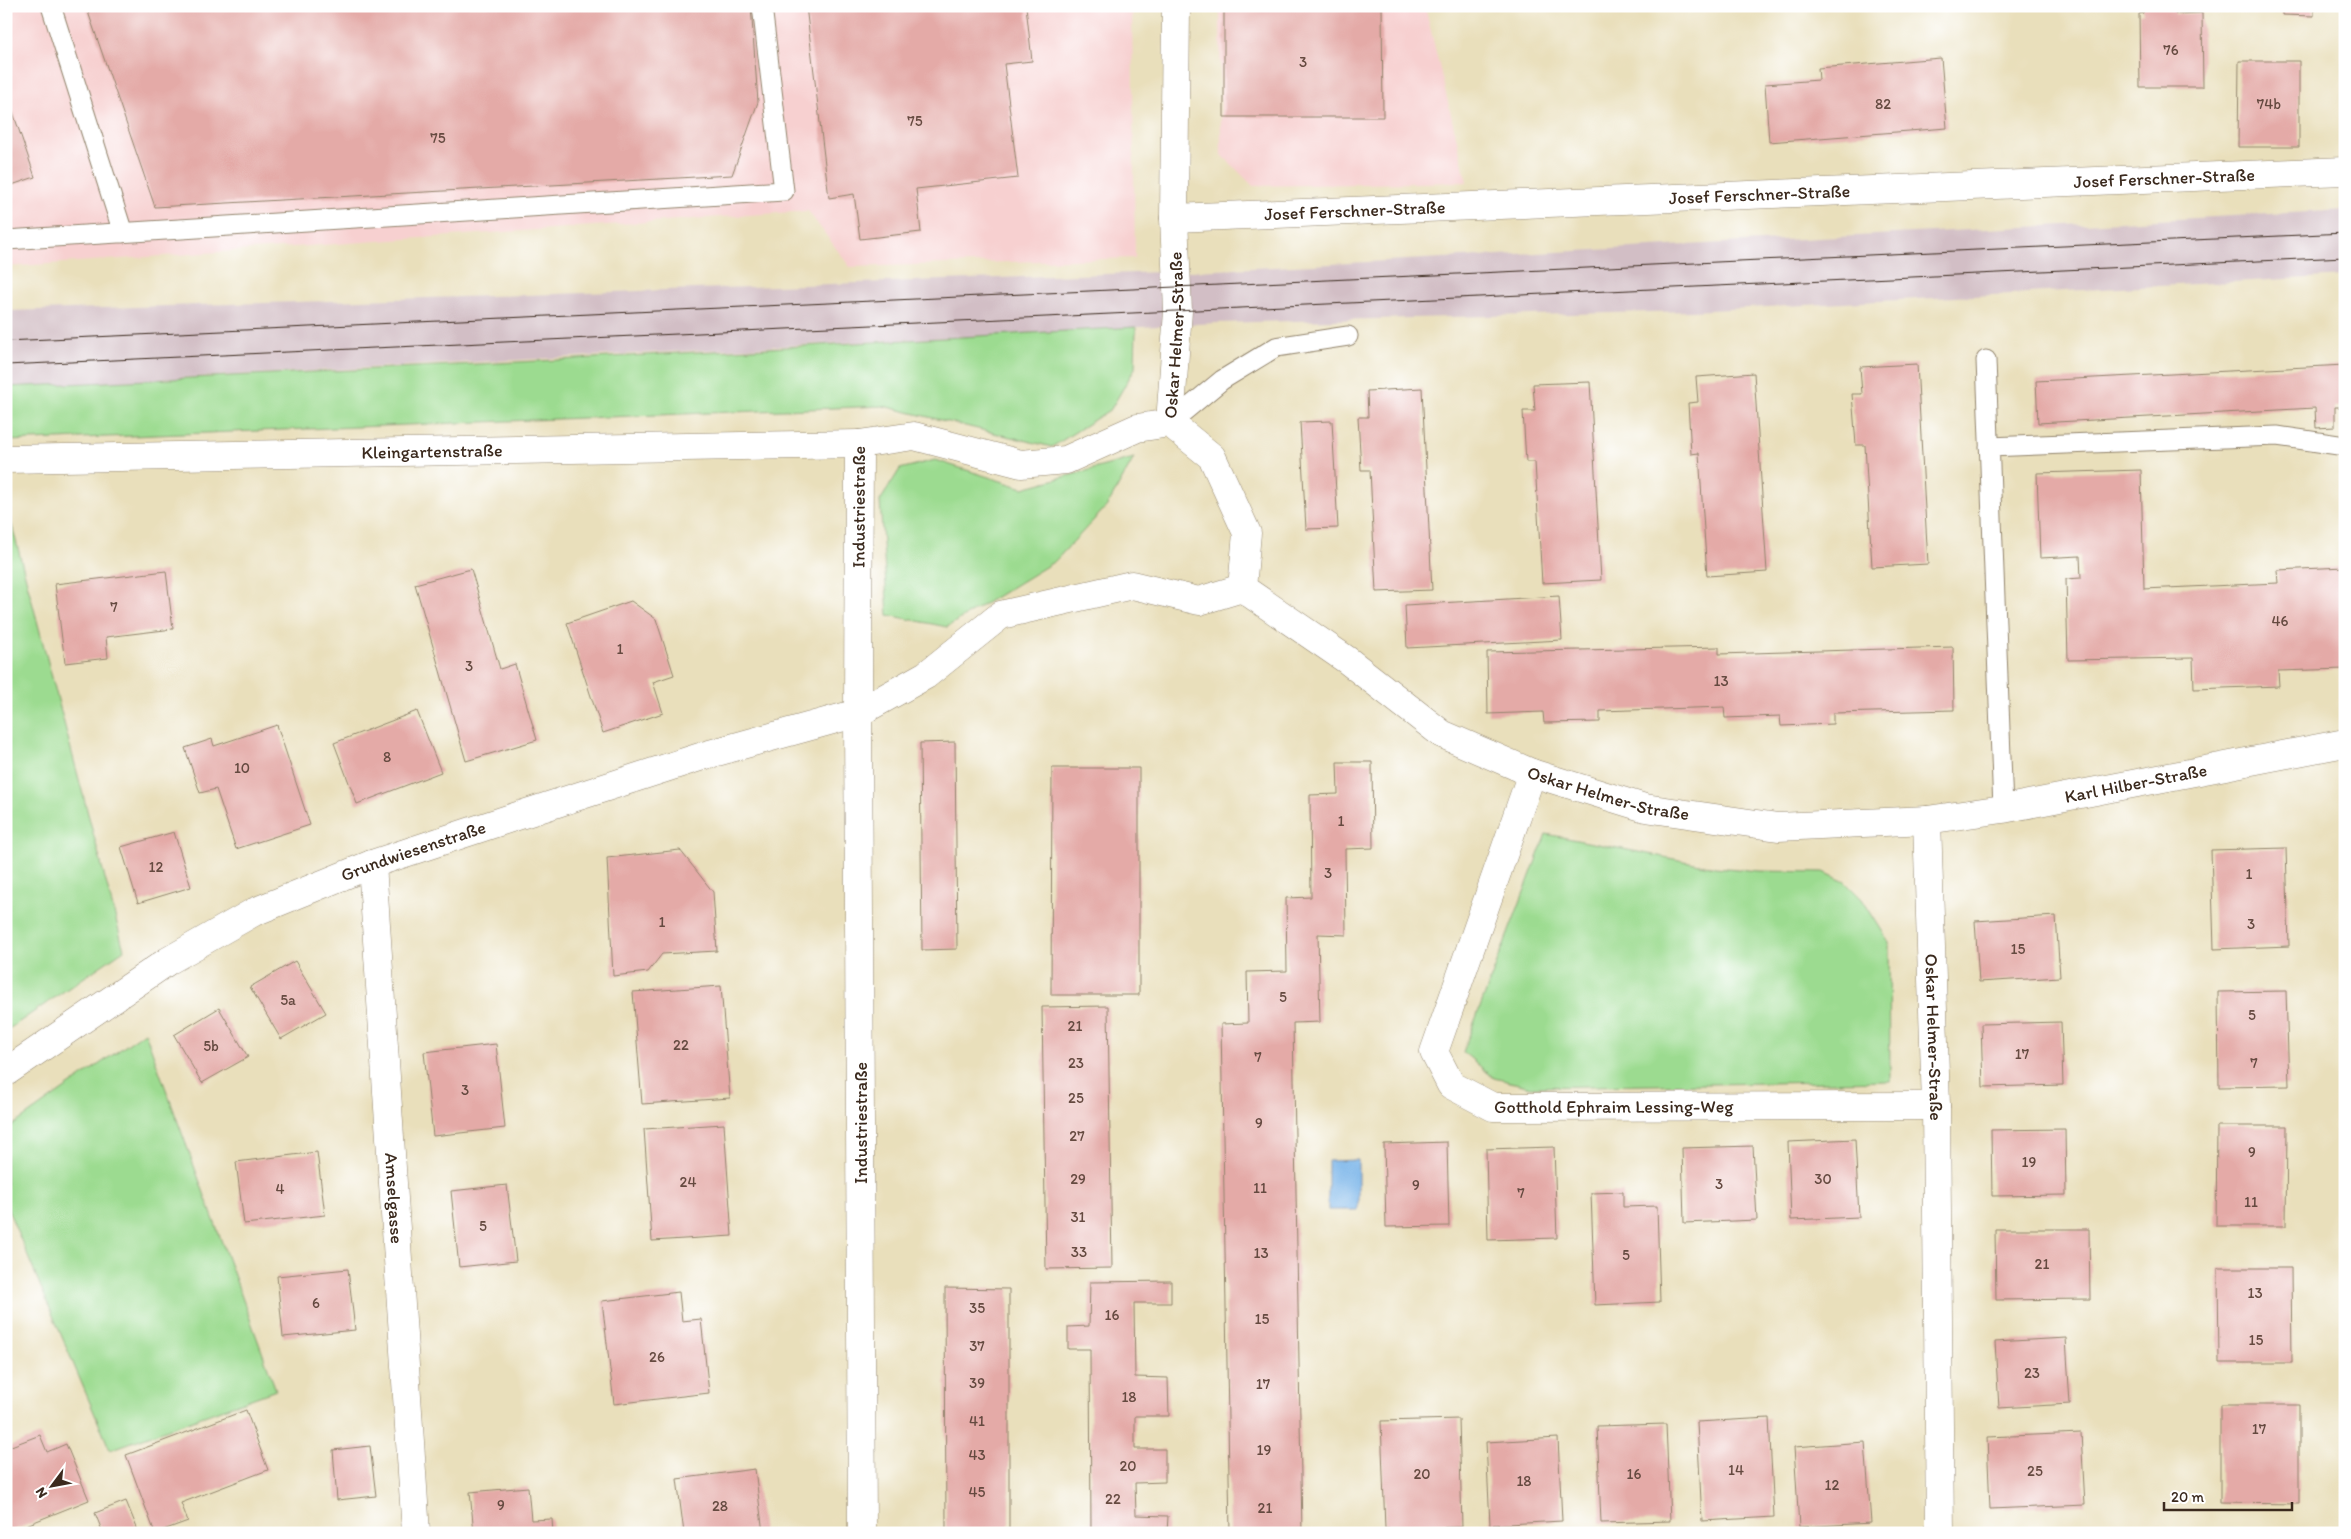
<svg xmlns="http://www.w3.org/2000/svg" width="2351" height="1539" font-family="Itim,sans-serif">
<rect width="100%" height="100%" fill="#fff"/>
<filter id="ink" filterUnits="userSpaceOnUse"><feTurbulence type="fractalNoise" baseFrequency=".02" numOctaves="2"/><feDisplacementMap in="SourceGraphic" scale="10" xChannelSelector="R" yChannelSelector="G"/><feConvolveMatrix kernelMatrix="1 2 1 2 8 2 1 2 1" color-interpolation-filters="sRGB"/></filter>
<filter id="wash" filterUnits="userSpaceOnUse"><feTurbulence type="fractalNoise" baseFrequency=".0096" numOctaves="4" result="noise"/><feDisplacementMap in="SourceGraphic" scale="20" xChannelSelector="R" yChannelSelector="G"/><feGaussianBlur stdDeviation="1.12" result="paint"/><feColorMatrix in="noise" values="0 0 0 0 0 0 0 0 0 0 0 0 0 0 0 0 0 1.4 0 .05"/><feComposite in="paint" operator="in"/></filter>
<g filter="url(#wash)">
<rect width="100%" height="100%" fill="#e9dfbb"/>
<path fill="#f7d0d0" d="M 6,6 L 1132,6 L 1135,258 L 850,267 L 808,211 L 6,267 Z
M 1220,6 L 1425,6 L 1467,182 L 1253,186 L 1221,154 Z"/>
<path fill="#d2bec5" d="M 2345,210 L 2345,276 L 1692,311 L 1217,323 L 6,387 L 6,311 L 557,294 L 1217,270 Z"/>
<path fill="#9cdb90" stroke="#6c8257" d="M 1136,327 L 1135,368 L 1111,409 L 1052,447 L 883,406 L 6,441 L 6,387 L 559,360 Z
M 1134,458 L 1107,506 L 1055,561 L 947,627 L 888,615 L 880,501 L 900,469 L 935,460 L 1023,488 Z
M 6,503 L 124,950 L 6,1031 Z
M 1546,834 L 1715,867 L 1759,871 L 1824,872 L 1845,882 L 1862,899 L 1889,942 L 1890,1081 L 1531,1087 L 1494,1078 L 1463,1052 Z
M 145,1032 L 276,1390 L 110,1450 L 6,1205 L 6,1130 Z"/>
<path fill="#76b2e8" stroke="#586e83" d="M 1358,1160 L 1358,1210 L 1328,1210 L 1328,1161 Z"/>
<g id="blocks">
<path fill="#e4aaa7" d="M 86,6 L 751,6 L 758,102 L 732,175 L 155,207 Z
M 806,6 L 1026,6 L 1032,61 L 1004,64 L 1018,178 L 916,189 L 921,232 L 860,239 L 854,194 L 829,198 Z
M 1224,6 L 1382,6 L 1383,117 L 1224,117 Z
M 2143,6 L 2175,6 L 2175,14 L 2202,13 L 2203,87 L 2140,87 L 2139,14 L 2143,13 Z
M 2282,6 L 2314,6 L 2314,16 L 2282,15 Z
M 1941,58 L 1947,128 L 1769,142 L 1765,84 L 1819,80 L 1818,68 Z
M 2239,61 L 2299,61 L 2299,147 L 2238,147 Z
M 6,92 L 35,177 L 6,187 Z
M 1917,364 L 1928,564 L 1872,567 L 1865,445 L 1856,445 L 1852,394 L 1862,394 L 1860,367 Z
M 2345,365 L 2345,407 L 2335,407 L 2335,427 L 2316,428 L 2315,408 L 2038,423 L 2036,381 Z
M 1754,373 L 1767,572 L 1707,576 L 1699,453 L 1691,454 L 1688,403 L 1698,402 L 1696,377 Z
M 1590,382 L 1601,580 L 1542,583 L 1535,462 L 1526,462 L 1523,411 L 1535,411 L 1533,384 Z
M 1422,388 L 1432,590 L 1376,592 L 1370,470 L 1361,470 L 1358,417 L 1368,417 L 1367,391 Z
M 1332,421 L 1338,528 L 1306,529 L 1300,422 Z
M 2141,470 L 2144,589 L 2278,583 L 2277,570 L 2345,567 L 2345,669 L 2278,671 L 2279,686 L 2194,689 L 2193,658 L 2068,660 L 2066,579 L 2081,578 L 2080,556 L 2040,558 L 2037,473 Z
M 471,569 L 500,669 L 515,664 L 537,740 L 466,761 L 415,584 Z
M 166,571 L 173,629 L 106,637 L 108,658 L 65,663 L 55,584 Z
M 1559,596 L 1562,640 L 1407,648 L 1405,605 Z
M 631,601 L 656,619 L 674,675 L 653,682 L 663,713 L 603,733 L 567,623 Z
M 1719,647 L 1719,654 L 1953,647 L 1954,710 L 1833,713 L 1833,724 L 1781,726 L 1780,716 L 1725,718 L 1724,707 L 1600,711 L 1600,722 L 1544,723 L 1543,712 L 1488,714 L 1487,652 Z
M 417,711 L 441,772 L 357,804 L 334,743 Z
M 277,725 L 310,825 L 236,849 L 216,789 L 200,793 L 185,748 L 212,739 L 214,746 Z
M 955,742 L 957,949 L 922,950 L 920,743 Z
M 1337,762 L 1372,762 L 1373,848 L 1345,849 L 1346,935 L 1318,934 L 1320,1022 L 1293,1023 L 1302,1533 L 1230,1533 L 1221,1024 L 1248,1023 L 1247,972 L 1287,971 L 1286,898 L 1311,897 L 1310,795 L 1338,794 Z
M 1052,768 L 1139,768 L 1139,995 L 1051,995 Z
M 174,832 L 191,887 L 138,903 L 121,847 Z
M 2286,848 L 2289,946 L 2214,949 L 2211,850 Z
M 680,850 L 713,892 L 717,951 L 662,954 L 648,972 L 613,976 L 607,858 Z
M 2056,916 L 2060,977 L 1979,982 L 1975,921 Z
M 295,961 L 326,1013 L 281,1039 L 250,987 Z
M 721,986 L 730,1098 L 642,1104 L 633,992 Z
M 2286,991 L 2289,1086 L 2219,1087 L 2218,992 Z
M 1108,1006 L 1112,1268 L 1046,1269 L 1042,1007 Z
M 219,1008 L 248,1057 L 202,1083 L 174,1035 Z
M 2061,1022 L 2063,1085 L 1983,1087 L 1981,1024 Z
M 496,1044 L 505,1128 L 433,1136 L 424,1052 Z
M 724,1124 L 732,1236 L 652,1241 L 644,1129 Z
M 2217,1126 L 2287,1126 L 2286,1226 L 2216,1226 Z
M 2065,1129 L 2066,1195 L 1992,1196 L 1991,1130 Z
M 1855,1139 L 1859,1217 L 1791,1220 L 1788,1142 Z
M 1447,1142 L 1449,1226 L 1386,1227 L 1384,1144 Z
M 1753,1146 L 1757,1220 L 1684,1223 L 1682,1148 Z
M 1554,1147 L 1557,1238 L 1488,1240 L 1486,1149 Z
M 317,1152 L 325,1215 L 244,1224 L 236,1162 Z
M 507,1185 L 516,1261 L 459,1267 L 451,1191 Z
M 1623,1192 L 1623,1207 L 1657,1206 L 1660,1302 L 1595,1305 L 1591,1193 Z
M 1995,1229 L 2089,1229 L 2090,1299 L 1996,1300 Z
M 2218,1268 L 2291,1268 L 2292,1363 L 2219,1363 Z
M 348,1269 L 355,1330 L 283,1337 L 277,1276 Z
M 1171,1281 L 1171,1303 L 1134,1303 L 1135,1377 L 1168,1378 L 1169,1416 L 1135,1416 L 1135,1449 L 1165,1449 L 1165,1482 L 1135,1483 L 1136,1515 L 1168,1516 L 1167,1533 L 1091,1533 L 1090,1349 L 1068,1349 L 1068,1327 L 1089,1326 L 1090,1282 Z
M 945,1288 L 1009,1289 L 1009,1533 L 946,1533 Z
M 679,1292 L 682,1321 L 701,1319 L 709,1393 L 614,1404 L 602,1301 Z
M 2066,1338 L 2070,1404 L 1999,1408 L 1995,1342 Z
M 2220,1405 L 2299,1405 L 2299,1504 L 2220,1503 Z
M 246,1410 L 268,1470 L 181,1503 L 188,1521 L 155,1533 L 126,1455 Z
M 1769,1418 L 1774,1517 L 1702,1521 L 1697,1422 Z
M 1459,1419 L 1462,1527 L 1385,1529 L 1381,1421 Z
M 1666,1424 L 1670,1521 L 1601,1523 L 1597,1426 Z
M 2081,1433 L 2085,1505 L 1990,1509 L 1987,1437 Z
M 40,1435 L 47,1452 L 66,1444 L 89,1500 L 9,1532 L 6,1525 L 6,1448 Z
M 1558,1438 L 1562,1521 L 1490,1525 L 1486,1442 Z
M 1865,1442 L 1871,1523 L 1799,1527 L 1794,1447 Z
M 370,1446 L 376,1496 L 337,1500 L 333,1450 Z
M 755,1469 L 763,1533 L 684,1533 L 677,1479 Z
M 528,1487 L 531,1520 L 552,1519 L 553,1533 L 474,1533 L 470,1492 Z
M 126,1501 L 139,1533 L 103,1533 L 95,1513 Z"/>
</g>
</g>
<g filter="url(#ink)">
<use href="#blocks" fill-opacity="0" stroke="#92846c" stroke-width="1"/>
<g fill="none" stroke-linecap="round" stroke-linejoin="round">
<g stroke="#92846c" stroke-width="21">
<path id="service" d="M 51,6 L 123,233
M 6,240 L 784,191 L 762,6
M 1986,360 L 2003,809
M 1170,423 L 1222,380 L 1276,347 L 1348,336
M 1989,447 L 2277,436 L 2345,446"/>
</g>
<g stroke="#92846c" stroke-width="29">
<g id="minor">
<path id="s1" d="M 1174,218 L 2345,171"/>
<path id="s2" d="M 1170,423 L 1178,311 L 1174,218 L 1176,6"/>
<path d="M 1170,423 L 1212,457 L 1247,533 L 1242,588"/>
<path id="s3" d="M 6,459 L 859,444"/>
<path id="s4" d="M 1242,588 L 1347,660 L 1442,734 L 1532,773 L 1645,808 L 1778,827 L 1927,820 L 1936,1106 L 1940,1533"/>
<path id="s5" d="M 1532,773 L 1434,1052 L 1451,1085 L 1493,1107 L 1936,1106"/>
<path id="s6" d="M 1927,820 L 2003,809 L 2345,743"/>
<path id="s7" d="M 372,864 L 416,1533"/>
<path id="s8" d="M 6,1072 L 168,961 L 254,912 L 372,864 L 508,819 L 706,755 L 858,713 L 926,675 L 1001,615 L 1132,585 L 1199,601 L 1242,588"/>
<path id="s9" d="M 862,1533 L 858,713 L 859,444 L 914,436 L 1021,464 L 1066,460 L 1137,428 L 1170,423"/>
</g>
</g>
<use href="#service" stroke="#fff" stroke-width="19"/>
<use href="#minor" stroke="#fff" stroke-width="28"/>
<path stroke="#3b2a1e" stroke-width="1" d="M 6,341 L 2345,233
M 6,365 L 2345,257"/>
</g>
</g>
<g text-anchor="middle" dominant-baseline="central" stroke-width="4" stroke-linejoin="round" paint-order="stroke">
<g font-size="15" fill="#654a40">
<text x="2171" y="50">76</text>
<text x="1303" y="62">3</text>
<text x="1883" y="104">82</text>
<text x="2269" y="104">74b</text>
<text x="915" y="121">75</text>
<text x="438" y="138">75</text>
<text x="114" y="607">7</text>
<text x="2280" y="621">46</text>
<text x="620" y="649">1</text>
<text x="469" y="666">3</text>
<text x="1721" y="681">13</text>
<text x="387" y="757">8</text>
<text x="242" y="768">10</text>
<text x="1341" y="821">1</text>
<text x="156" y="867">12</text>
<text x="1328" y="873">3</text>
<text x="2249" y="874">1</text>
<text x="662" y="922">1</text>
<text x="2251" y="924">3</text>
<text x="2018" y="949">15</text>
<text x="1283" y="997">5</text>
<text x="288" y="1000">5a</text>
<text x="2252" y="1015">5</text>
<text x="1075" y="1026">21</text>
<text x="681" y="1045">22</text>
<text x="211" y="1046">5b</text>
<text x="2022" y="1054">17</text>
<text x="1258" y="1057">7</text>
<text x="1076" y="1063">23</text>
<text x="2254" y="1063">7</text>
<text x="465" y="1090">3</text>
<text x="1076" y="1098">25</text>
<text x="1259" y="1123">9</text>
<text x="1077" y="1136">27</text>
<text x="2252" y="1152">9</text>
<text x="2029" y="1162">19</text>
<text x="1078" y="1179">29</text>
<text x="1823" y="1179">30</text>
<text x="688" y="1182">24</text>
<text x="1719" y="1184">3</text>
<text x="1416" y="1185">9</text>
<text x="1260" y="1188">11</text>
<text x="280" y="1189">4</text>
<text x="1521" y="1193">7</text>
<text x="2251" y="1202">11</text>
<text x="1078" y="1217">31</text>
<text x="483" y="1226">5</text>
<text x="1079" y="1252">33</text>
<text x="1261" y="1253">13</text>
<text x="1626" y="1255">5</text>
<text x="2042" y="1264">21</text>
<text x="2255" y="1293">13</text>
<text x="316" y="1303">6</text>
<text x="977" y="1308">35</text>
<text x="1112" y="1315">16</text>
<text x="1262" y="1319">15</text>
<text x="2256" y="1340">15</text>
<text x="977" y="1346">37</text>
<text x="657" y="1357">26</text>
<text x="2032" y="1373">23</text>
<text x="977" y="1383">39</text>
<text x="1263" y="1384">17</text>
<text x="1129" y="1397">18</text>
<text x="977" y="1421">41</text>
<text x="2259" y="1429">17</text>
<text x="1264" y="1450">19</text>
<text x="977" y="1455">43</text>
<text x="1128" y="1466">20</text>
<text x="1736" y="1470">14</text>
<text x="2035" y="1471">25</text>
<text x="1422" y="1474">20</text>
<text x="1634" y="1474">16</text>
<text x="1524" y="1481">18</text>
<text x="1832" y="1485">12</text>
<text x="977" y="1492">45</text>
<text x="1113" y="1499">22</text>
<text x="501" y="1505">9</text>
<text x="720" y="1506">28</text>
<text x="1265" y="1508">21</text>
</g>
<g font-size="18" fill="#3b2a1e" stroke="#fff">
<text stroke="none"><textPath href="#s1" startOffset="991">Josef Ferschner-Straße</textPath></text>
<text stroke="none"><textPath href="#s1" startOffset="586">Josef Ferschner-Straße</textPath></text>
<text stroke="none"><textPath href="#s1" startOffset="181">Josef Ferschner-Straße</textPath></text>
<text stroke="none"><textPath href="#s2" startOffset="88">Oskar Helmer-Straße</textPath></text>
<text stroke="none"><textPath href="#s3" startOffset="426">Kleingartenstraße</textPath></text>
<text stroke="none"><textPath href="#s9" startOffset="1026">Industriestraße</textPath></text>
<text stroke="none"><textPath href="#s6" startOffset="212">Karl Hilber-Straße</textPath></text>
<text stroke="none"><textPath href="#s4" startOffset="425">Oskar Helmer-Straße</textPath></text>
<text stroke="none"><textPath href="#s8" startOffset="466">Grundwiesenstraße</textPath></text>
<text stroke="none"><textPath href="#s4" startOffset="965">Oskar Helmer-Straße</textPath></text>
<text stroke="none"><textPath href="#s5" startOffset="501">Gotthold Ephraim Lessing-Weg</textPath></text>
<text transform="translate(861 1123) rotate(-90)">Industriestraße</text>
<text stroke="none"><textPath href="#s7" startOffset="335">Amselgasse</textPath></text>
</g>
</g>
<rect width="2351" height="1539" fill="none" stroke="#fff" stroke-width="25"/>
<g transform="translate(52 1486) rotate(238)" stroke="#ffffff" stroke-width="4" paint-order="stroke">
<path d="M0-4L9 19L0 12L-9 19Z" fill="#3b2a1e"/>
<text y="-8" font-size="14" font-weight="bold" text-anchor="middle" fill="#3b2a1e">N</text>
</g>
<path d="M2164 1502v8h128v-8" fill="none" stroke="#3b2a1e" stroke-width="2.5"/>
<text x="2171" y="1502" font-size="15" fill="#3b2a1e" stroke="#ffffff" stroke-width="4" paint-order="stroke">20 m</text>
</svg>
